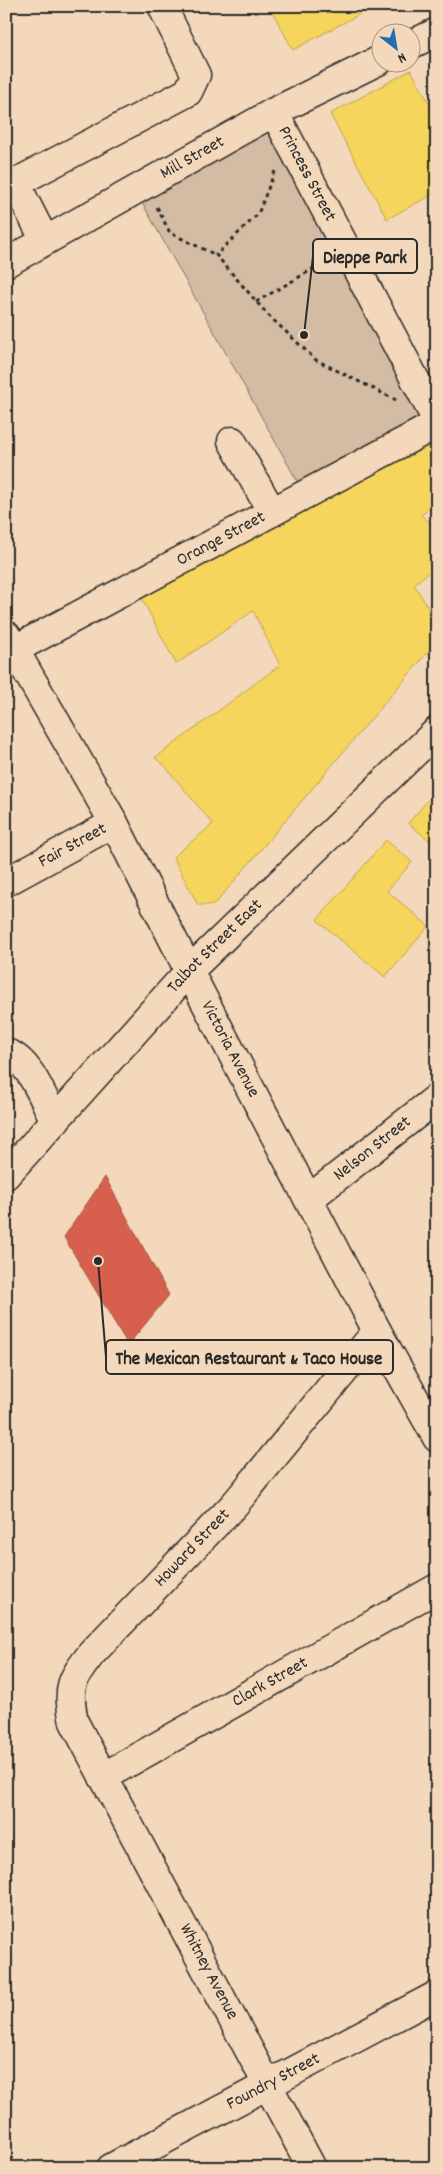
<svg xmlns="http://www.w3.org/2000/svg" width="443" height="2174" font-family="Dekko,sans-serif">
<rect width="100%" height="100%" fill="#f4d8bb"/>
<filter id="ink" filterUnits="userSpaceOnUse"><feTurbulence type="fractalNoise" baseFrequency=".02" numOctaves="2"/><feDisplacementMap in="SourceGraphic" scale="10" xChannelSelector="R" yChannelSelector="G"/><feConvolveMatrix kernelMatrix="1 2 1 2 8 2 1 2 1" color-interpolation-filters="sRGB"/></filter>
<g filter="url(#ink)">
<path fill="#d3bca3" stroke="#7f7467" d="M 274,112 L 437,421 L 305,495 L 135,190 Z"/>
<path fill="#f6d55c" stroke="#b9a24d" d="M 269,6 L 375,6 L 293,50 Z
M 411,70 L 437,117 L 437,192 L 387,219 L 330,114 Z
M 428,439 L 437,455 L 437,504 L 421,515 L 437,528 L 437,566 L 414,584 L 437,623 L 437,641 L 214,905 L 198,905 L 173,857 L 213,824 L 164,765 L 155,758 L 280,665 L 253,611 L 176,664 L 141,597 Z
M 437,790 L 437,847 L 408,823 Z
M 386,840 L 412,862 L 387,891 L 429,926 L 385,977 L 317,920 Z"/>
<path fill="#d6604d" stroke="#a35043" d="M 105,1177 L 169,1295 L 128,1345 L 64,1237 Z"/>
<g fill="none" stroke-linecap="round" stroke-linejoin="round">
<g stroke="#2b2b2b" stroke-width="31">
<g id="minor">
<path d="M 410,45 L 437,32"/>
<path id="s1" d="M 274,112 L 437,421"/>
<path d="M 16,184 L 45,241"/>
<path d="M 6,188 L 188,92 L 196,75 L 162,6"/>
<path id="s2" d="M 6,263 L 274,112 L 380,60"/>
<path d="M 232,441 L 272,512"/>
<path id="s3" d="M 6,635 L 114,823 L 189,971 L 377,1331 L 437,1438"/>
<path id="s4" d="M 6,654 L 437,424"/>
<path id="s5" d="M 6,882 L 114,823"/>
<path d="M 6,1053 C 30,1059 44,1101 55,1121"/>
<path id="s6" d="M 309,1199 L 437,1098"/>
<path id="s7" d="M 103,1777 L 437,1588"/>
<path id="s8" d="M 111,2168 L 437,1995"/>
<path id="s9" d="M 312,2168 L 74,1722 C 67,1687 70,1681 92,1653 L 234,1505 L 377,1331"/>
</g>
</g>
<g stroke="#2b2b2b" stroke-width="31">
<g id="major">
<path id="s10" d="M 6,1175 L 189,971 L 437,731"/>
</g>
</g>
<path stroke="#2b2b2b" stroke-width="3" stroke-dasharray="4 4" stroke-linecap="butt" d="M 275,171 L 258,214 L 216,255 L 268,315 L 316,360 L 396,400
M 157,207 L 170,233 L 216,255
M 256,302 L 325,262"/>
<use href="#minor" stroke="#f4d8bb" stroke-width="28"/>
<use href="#major" stroke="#f4d8bb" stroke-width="28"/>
</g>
</g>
<g text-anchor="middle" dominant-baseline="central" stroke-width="5" stroke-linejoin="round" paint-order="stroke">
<g font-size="18" fill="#2b2b2b" stroke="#f4d8bb">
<text stroke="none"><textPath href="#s2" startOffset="214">Mill Street</textPath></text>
<text stroke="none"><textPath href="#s1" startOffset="70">Princess Street</textPath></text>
<text stroke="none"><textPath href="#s4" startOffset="244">Orange Street</textPath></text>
<text stroke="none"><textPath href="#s5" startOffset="76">Fair Street</textPath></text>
<text stroke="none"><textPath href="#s10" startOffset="310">Talbot Street East</textPath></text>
<text stroke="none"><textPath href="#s3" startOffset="471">Victoria Avenue</textPath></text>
<text stroke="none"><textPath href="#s6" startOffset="81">Nelson Street</textPath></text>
<text stroke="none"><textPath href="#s9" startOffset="726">Howard Street</textPath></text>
<text stroke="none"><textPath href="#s7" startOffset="192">Clark Street</textPath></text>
<text transform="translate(208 1972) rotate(62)">Whitney Avenue</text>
<text stroke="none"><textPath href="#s8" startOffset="184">Foundry Street</textPath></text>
</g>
</g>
<path fill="none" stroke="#2b2b2b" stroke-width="2" d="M304 335L313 256M98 1261L106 1357"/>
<g fill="#2b2b2b" stroke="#f4d8bb" stroke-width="2">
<circle cx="304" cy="335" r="5"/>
<circle cx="98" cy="1261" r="5"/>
</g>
<g fill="#f4d8bb" stroke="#2b2b2b" stroke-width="2">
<rect x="313" y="239" width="104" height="34" rx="5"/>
<rect x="106" y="1340" width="287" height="34" rx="5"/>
</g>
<g font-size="19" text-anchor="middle" font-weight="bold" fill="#2b2b2b">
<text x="365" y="263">Dieppe Park</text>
<text x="249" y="1364">The Mexican Restaurant &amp; Taco House</text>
</g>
<rect width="443" height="2174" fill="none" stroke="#f4d8bb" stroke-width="25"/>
<rect x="12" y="12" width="418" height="2149" fill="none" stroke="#2b2b2b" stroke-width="2" filter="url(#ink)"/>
<g transform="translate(396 48) rotate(149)"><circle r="24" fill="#f4d8bb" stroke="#a49381"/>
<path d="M0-4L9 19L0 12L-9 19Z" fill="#1f6fb2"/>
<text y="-8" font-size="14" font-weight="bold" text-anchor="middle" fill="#2b2b2b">N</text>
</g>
</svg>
